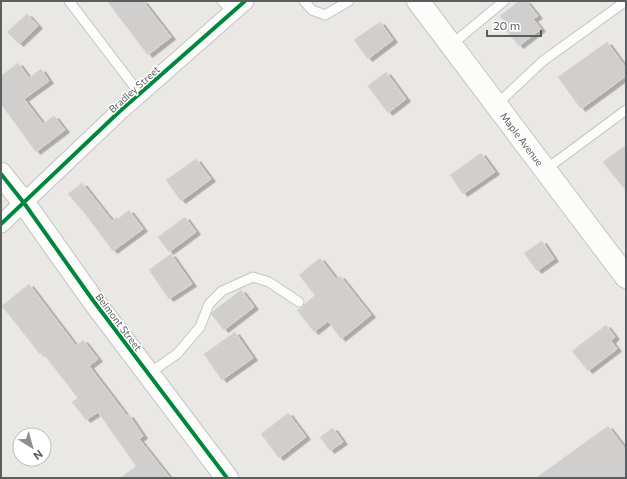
<svg xmlns="http://www.w3.org/2000/svg" width="627" height="479" font-family="Commissioner,sans-serif">
<defs>
<filter id="shadow"><feDropShadow dx="4.5" dy="2.5" stdDeviation="0" flood-color="#0004"/></filter>
</defs>
<rect width="100%" height="100%" fill="#eae8e5"/>
<path fill="#d0cfcd" stroke="#d9d7d4" filter="url(#shadow)" d="M 107,1 L 143,1 L 171,37 L 148,55 Z
M 519,1 L 526,1 L 538,16 L 533,19 L 541,29 L 519,46 L 506,30 L 509,27 L 500,16 Z
M 27,14 L 38,26 L 19,44 L 7,32 Z
M 380,22 L 393,40 L 368,59 L 354,40 Z
M 607,42 L 626,68 L 626,76 L 581,109 L 558,77 Z
M 18,63 L 29,78 L 41,69 L 49,81 L 24,99 L 43,124 L 54,116 L 65,130 L 36,152 L 1,104 L 1,76 Z
M 386,72 L 406,99 L 388,113 L 368,86 Z
M 626,145 L 626,191 L 603,162 Z
M 481,153 L 495,172 L 463,194 L 450,175 Z
M 196,159 L 211,179 L 181,201 L 166,180 Z
M 82,183 L 112,221 L 117,217 L 118,219 L 129,210 L 143,229 L 113,251 L 86,215 L 68,194 Z
M 185,217 L 196,232 L 169,252 L 158,237 Z
M 542,241 L 554,259 L 537,271 L 524,253 Z
M 171,254 L 192,284 L 169,299 L 149,270 Z
M 320,258 L 336,279 L 340,276 L 371,315 L 341,339 L 328,321 L 314,332 L 297,310 L 302,307 L 315,295 L 299,275 Z
M 29,284 L 76,346 L 83,340 L 98,359 L 89,366 L 127,416 L 129,415 L 143,436 L 139,439 L 170,478 L 121,478 L 136,466 L 98,412 L 86,420 L 72,402 L 78,398 L 42,352 L 40,354 L 2,306 Z
M 241,290 L 254,307 L 224,330 L 211,314 L 212,312 Z
M 606,325 L 615,337 L 611,341 L 617,349 L 588,371 L 572,351 Z
M 235,332 L 253,358 L 222,380 L 204,354 Z
M 288,413 L 306,437 L 279,458 L 261,434 Z
M 608,426 L 626,450 L 626,478 L 536,478 Z
M 333,428 L 343,442 L 330,451 L 320,437 Z"/>
<g fill="none" stroke-linecap="round" stroke-linejoin="round">
<g stroke="#c4c4c4" stroke-width="11">
<path id="lane" d="M 69,1 L 140,94
M 222,1 L 233,12
M 304,1 L 312,10 L 325,15 L 349,1
M 451,45 L 504,1
M 496,105 L 543,61 L 626,1
M 545,170 L 626,110
M 148,374 L 177,354 L 200,327 L 209,304 L 222,291 L 253,277 L 269,282 L 299,302"/>
</g>
<g stroke="#c4c4c4" stroke-width="19">
<path id="street" d="M 1,224 L 120,111 L 245,1"/>
</g>
<g stroke="#c5c5c5" stroke-width="24">
<path id="secondary" d="M 418,1 L 626,277
M 1,174 L 24,203 L 92,299 L 227,478"/>
</g>
<use href="#lane" stroke="#fcfcfb" stroke-width="9"/>
<use href="#street" stroke="#fcfcfb" stroke-width="17"/>
<use href="#secondary" stroke="#fcfcfb" stroke-width="22"/>
<g stroke="#fff" stroke-width="6">
<path id="cycleway" d="M 1,174 L 24,203 L 92,299 L 227,478
M 1,224 L 120,111 L 245,1"/>
</g>
<use href="#cycleway" stroke="#00873e" stroke-width="4"/>
</g>
<g text-anchor="middle" dominant-baseline="central" stroke-width="3" stroke-linejoin="round" paint-order="stroke">
<g font-size="10" fill="#5b5e61" stroke="#fff">
<text transform="translate(134 89) rotate(-42)">Bradley Street</text>
<text transform="translate(522 139) rotate(53)">Maple Avenue</text>
<text transform="translate(119 322) rotate(53)">Belmont Street</text>
</g>
</g>
<rect width="627" height="479" fill="none" stroke="#5b5e61" stroke-width="4"/>
<g transform="translate(32 447) rotate(143)"><circle r="19" fill="#ffffff" stroke="#bdbfc0"/>
<path d="M0-3L7 15L0 10L-7 15Z" fill="#8d8e8f"/>
<text y="-6" font-size="11" font-weight="bold" text-anchor="middle" fill="#5b5e61">N</text>
</g>
<path d="M487 30v6h54v-6" fill="none" stroke="#5b5e61" stroke-width="2"/>
<text x="493" y="30" font-size="12" fill="#5b5e61" stroke="#ffffff" stroke-width="3" paint-order="stroke">20 m</text>
</svg>
